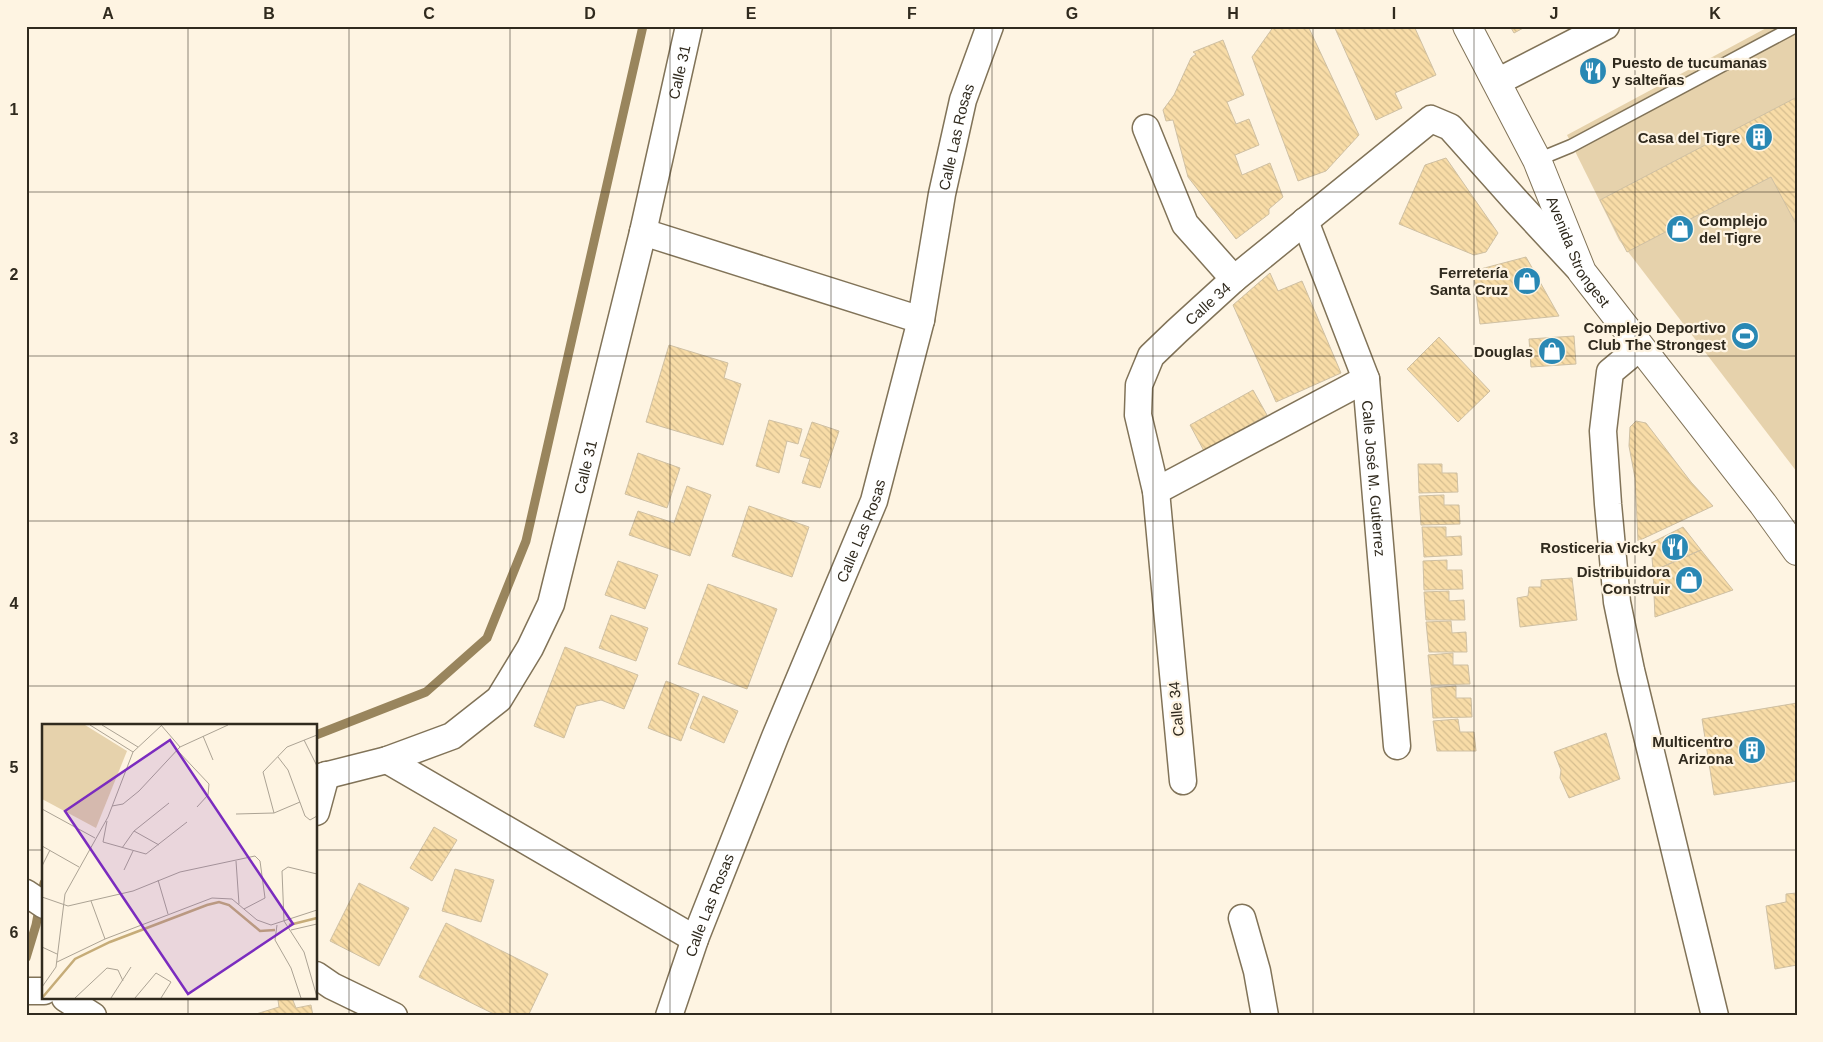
<svg xmlns="http://www.w3.org/2000/svg" width="1823" height="1042" font-family="Helvetica,sans-serif">
<defs>
<pattern id="building-back-hatch" width="6" height="6" patternUnits="userSpaceOnUse" patternTransform="scale(1.25)"><rect width="6" height="6" fill="#f8dca7"/><path d="M-1 5l2 2M0 0l6 6M5-1l2 2" fill="none" stroke="#d5bd8f"/></pattern>
</defs>
<rect width="100%" height="100%" fill="#fef4e2"/>
<path fill="#e6d2ac" d="M 1770,26 L 1797,26 L 1797,472 L 1619,240 L 1567,135 Z"/>
<g fill="none" stroke-linecap="round" stroke-linejoin="round">
<path stroke="#99855d" stroke-width="9" d="M 316,735 L 426,692 L 487,638 L 526,541 L 643,26
M 26,958 L 36,925 L 44,883"/>
</g>
<path fill="url(#building-back-hatch)" stroke="#cfc0a3" d="M 1274,26 L 1308,26 L 1359,135 L 1326,171 L 1298,181 L 1252,57 Z
M 1334,26 L 1414,26 L 1436,75 L 1395,93 L 1402,108 L 1376,120 Z
M 1510,26 L 1527,26 L 1514,33 Z
M 1223,40 L 1244,95 L 1227,102 L 1236,124 L 1249,119 L 1259,145 L 1235,155 L 1242,175 L 1270,163 L 1283,197 L 1269,209 L 1269,214 L 1236,239 L 1188,177 L 1173,120 L 1166,121 L 1163,110 L 1174,95 L 1191,58 L 1196,54 L 1193,52 Z
M 1797,97 L 1797,226 L 1771,177 L 1627,252 L 1600,200 Z
M 1446,158 L 1498,233 L 1486,252 L 1474,255 L 1399,224 L 1425,165 Z
M 1526,257 L 1559,316 L 1480,324 L 1473,271 Z
M 1270,273 L 1278,291 L 1302,281 L 1341,373 L 1276,402 L 1233,305 Z
M 1574,336 L 1576,364 L 1531,367 L 1529,339 Z
M 1439,337 L 1490,391 L 1458,422 L 1407,369 Z
M 669,345 L 728,363 L 724,378 L 741,384 L 723,445 L 646,422 Z
M 1253,390 L 1267,415 L 1204,451 L 1190,425 Z
M 769,420 L 802,429 L 798,444 L 787,441 L 779,473 L 756,466 Z
M 1636,421 L 1646,423 L 1691,482 L 1713,506 L 1638,541 L 1635,478 L 1629,446 L 1630,427 Z
M 812,422 L 839,431 L 820,488 L 802,483 L 810,459 L 800,456 Z
M 638,453 L 680,468 L 667,508 L 625,494 Z
M 1418,464 L 1442,464 L 1442,473 L 1457,473 L 1458,492 L 1419,493 Z
M 687,486 L 711,495 L 690,556 L 629,535 L 638,511 L 674,523 Z
M 1444,495 L 1444,505 L 1459,505 L 1460,524 L 1421,525 L 1419,496 Z
M 749,506 L 809,527 L 792,577 L 732,556 Z
M 1422,527 L 1446,527 L 1446,537 L 1461,536 L 1462,555 L 1424,557 Z
M 1683,527 L 1701,550 L 1653,571 L 1651,543 Z
M 1701,550 L 1733,590 L 1655,617 L 1653,571 Z
M 1447,560 L 1447,570 L 1462,570 L 1463,589 L 1424,590 L 1423,561 Z
M 618,561 L 658,575 L 645,609 L 605,595 Z
M 1572,578 L 1577,620 L 1520,627 L 1517,598 L 1528,596 L 1529,587 L 1541,587 L 1541,580 Z
M 708,584 L 777,609 L 747,689 L 678,664 Z
M 1449,591 L 1449,601 L 1464,600 L 1465,620 L 1426,620 L 1424,592 Z
M 611,615 L 648,628 L 636,661 L 599,648 Z
M 1451,621 L 1452,633 L 1466,632 L 1467,652 L 1429,652 L 1426,622 Z
M 565,647 L 638,675 L 624,709 L 601,700 L 576,706 L 564,738 L 534,726 Z
M 1453,653 L 1453,665 L 1468,665 L 1470,684 L 1431,685 L 1428,655 Z
M 666,681 L 699,694 L 681,741 L 648,728 Z
M 1456,686 L 1456,698 L 1471,698 L 1472,717 L 1433,718 L 1431,688 Z
M 703,696 L 738,711 L 724,743 L 690,728 Z
M 1797,703 L 1797,781 L 1714,795 L 1702,719 Z
M 1458,719 L 1460,732 L 1474,732 L 1476,751 L 1437,751 L 1433,721 Z
M 1606,733 L 1620,779 L 1569,798 L 1560,778 L 1561,770 L 1554,752 Z
M 434,827 L 457,840 L 432,881 L 410,868 Z
M 455,869 L 494,880 L 481,922 L 442,911 Z
M 359,883 L 409,908 L 379,966 L 330,941 Z
M 1797,893 L 1797,965 L 1775,969 L 1766,906 L 1786,902 L 1786,894 Z
M 446,923 L 548,974 L 528,1016 L 498,1016 L 419,977 Z
M 284,998 L 292,998 L 296,1008 L 311,1005 L 313,1016 L 256,1016 L 256,1014 L 279,1007 L 278,1000 Z"/>
<g fill="none" stroke-linecap="round" stroke-linejoin="round">
<g stroke="#817358" stroke-width="15">
<path id="service" d="M 1537,160 L 1571,146 L 1796,26"/>
</g>
<g stroke="#817358" stroke-width="29">
<g id="minor">
<path d="M 1497,82 L 1606,26"/>
<path d="M 1146,128 L 1185,224 L 1234,279"/>
<path id="s1" d="M 1305,221 L 1366,379 L 1397,746"/>
<path d="M 643,232 L 921,320"/>
<path d="M 1640,347 L 1610,372 L 1603,431 L 1608,504 L 1617,602 L 1631,670 L 1715,1016"/>
<path d="M 1156,491 L 1366,379"/>
<path d="M 387,760 L 695,939"/>
<path id="s2" d="M 316,778 L 387,760 L 452,736 L 499,699 L 530,648 L 551,604 L 643,232 L 689,26"/>
<path id="s3" d="M 1183,781 L 1156,491 L 1138,415 L 1139,385 L 1151,356 L 1177,331 L 1234,279 L 1431,119 L 1450,127 L 1517,202 L 1580,270"/>
<path d="M 316,812 L 326,775"/>
<path d="M 26,893 L 44,905"/>
<path d="M 1242,918 L 1257,971 L 1265,1016"/>
<path d="M 316,975 L 332,986 L 394,1016"/>
<path d="M 26,991 L 44,991"/>
<path d="M 65,998 L 93,1016"/>
<path id="s4" d="M 669,1016 L 695,939 L 775,737 L 874,501 L 921,320 L 942,194 L 963,100 L 990,26"/>
</g>
</g>
<g stroke="#817358" stroke-width="30">
<g id="secondary">
<path id="s5" d="M 1467,26 L 1537,160 L 1582,272 L 1763,504 L 1797,551"/>
</g>
</g>
<use href="#service" stroke="#fff" stroke-width="12"/>
<use href="#minor" stroke="#fff" stroke-width="26"/>
<use href="#secondary" stroke="#fff" stroke-width="28"/>
</g>
<path fill="none" stroke="#302a1e" stroke-width="1" stroke-opacity="0.55" d="M 188,26 L 188,726M 349,26 L 349,1016M 510,26 L 510,1016M 670,26 L 670,1016M 831,26 L 831,1016M 992,26 L 992,1016M 1153,26 L 1153,1016M 1313,26 L 1313,1016M 1474,26 L 1474,1016M 1635,26 L 1635,1016M 26,192 L 1797,192M 26,356 L 1797,356M 26,521 L 1797,521M 26,686 L 1797,686M 26,850 L 44,850M 316,850 L 1797,850M 188,998 L 188,1016"/>
<defs>
<g id="restaurant-disc" transform="scale(1.4375)"><circle r="9.5" fill="#2988b4" stroke="#fef4e2"/><path d="M-5-6h1v4h1v-4h1v4h1v-4h1v5L-1.5 .5V6h-2V.5L-5-1ZM5-6V6H3V1.5H1.5Q1.5-4 5-6Z" fill="#fff"/></g>
<g id="building-disc" transform="scale(1.4375)"><circle r="9.5" fill="#2988b4" stroke="#fef4e2"/><path d="M-4-6H4V6H1V3H-1V6H-4ZM-2.5-4.3h1.7v1.8h-1.7ZM.8-4.3h1.7v1.8H.8ZM-2.5-1h1.7V.8h-1.7ZM.8-1h1.7V.8H.8Z" fill="#fff"/></g>
<g id="shop-disc" transform="scale(1.4375)"><circle r="9.5" fill="#2988b4" stroke="#fef4e2"/><path d="M-5-2.5h2.3a2.7 3.5 0 0 1 5.4 0H5L5.5 6h-11ZM-1.5-2.5h3a1.5 2.3 0 0 0-3 0Z" fill="#fff"/></g>
<g id="stadium-disc" transform="scale(1.4375)"><circle r="9.5" fill="#2988b4" stroke="#fef4e2"/><path d="M0-5a6.5 5 0 1 0 0 10a6.5 5 0 1 0 0-10ZM-3.5-1.8h7v3.6h-7Z" fill="#fff"/></g>
</defs>
<g fill-rule="evenodd">
<use href="#restaurant-disc" x="1593" y="71"/>
<use href="#building-disc" x="1759" y="137"/>
<use href="#shop-disc" x="1680" y="229"/>
<use href="#shop-disc" x="1527" y="281"/>
<use href="#stadium-disc" x="1745" y="336"/>
<use href="#shop-disc" x="1552" y="351"/>
<use href="#restaurant-disc" x="1675" y="547"/>
<use href="#shop-disc" x="1689" y="580"/>
<use href="#building-disc" x="1752" y="750"/>
</g>
<g text-anchor="middle" dominant-baseline="central" stroke-width="4.5" stroke-linejoin="round" paint-order="stroke">
<g font-size="15" font-weight="bold" fill="#302a1e" stroke="#fef4e2" text-anchor="end">
<text x="1612" y="62" text-anchor="start">Puesto de tucumanas<tspan x="1612" dy="17">y salteñas</tspan></text>
<text x="1740" y="137">Casa del Tigre</text>
<text x="1699" y="220" text-anchor="start">Complejo<tspan x="1699" dy="17">del Tigre</tspan></text>
<text x="1508" y="272">Ferretería<tspan x="1508" dy="17">Santa Cruz</tspan></text>
<text x="1726" y="327">Complejo Deportivo<tspan x="1726" dy="17">Club The Strongest</tspan></text>
<text x="1533" y="351">Douglas</text>
<text x="1656" y="547">Rosticeria Vicky</text>
<text x="1670" y="571">Distribuidora<tspan x="1670" dy="17">Construir</tspan></text>
<text x="1733" y="741">Multicentro<tspan x="1733" dy="17">Arizona</tspan></text>
</g>
<g font-size="15" fill="#302a1e" stroke="#fef4e2">
<text stroke="none"><textPath href="#s2" startOffset="858">Calle 31</textPath></text>
<text stroke="none"><textPath href="#s4" startOffset="928">Calle Las Rosas</textPath></text>
<text stroke="none"><textPath href="#s5" startOffset="252">Avenida Strongest</textPath></text>
<text stroke="none"><textPath href="#s3" startOffset="508">Calle 34</textPath></text>
<text stroke="none"><textPath href="#s2" startOffset="452">Calle 31</textPath></text>
<text stroke="none"><textPath href="#s1" startOffset="269">Calle José M. Gutierrez</textPath></text>
<text stroke="none"><textPath href="#s4" startOffset="522">Calle Las Rosas</textPath></text>
<text transform="translate(1176 709) rotate(-95)">Calle 34</text>
<text stroke="none"><textPath href="#s4" startOffset="118">Calle Las Rosas</textPath></text>
</g>
</g>
<g transform="translate(42 724)">
<rect width="275" height="275" fill="#fef4e2"/>
<path d="M 0,1 L 43,1 L 85,27 L 54,104 L 0,75 Z" fill="#e6d2ac"/>
<path fill="none" stroke="#c6ac78" stroke-width="2.5" d="M 247,201 L 275,194M 0,274 L 33,235 L 68,218 L 165,181 L 177,178 L 187,181 L 218,207 L 233,206"/>
<path fill="none" stroke="#aca394" stroke-width="1" d="M 48,1 L 91,28M 60,1 L 96,23M 119,1 L 138,23M 161,12 L 171,36M 262,16 L 275,42M 135,26 L 167,60 L 166,71 L 155,83M 236,33 L 246,46 L 263,92 L 268,96 L 275,92M 70,82 L 81,80 L 97,67 L 138,23 L 186,1M 0,85 L 53,114M 232,89 L 221,48 L 245,23 L 275,11M 194,90 L 232,89 L 258,78M 65,97 L 61,118 L 104,130 L 145,98M 92,107 L 117,121M 0,122 L 37,143M 80,124 L 92,107 L 127,79M 194,137 L 197,180M 0,142 L 8,126M 82,146 L 91,127M 275,150 L 246,143 L 240,147 L 242,197 L 262,228 L 275,273M 116,156 L 126,190M 0,173 L 26,182 L 91,167 L 138,148 L 213,132 L 218,137 L 223,174 L 202,185M 49,177 L 63,215M 235,201 L 233,216 L 249,244 L 259,274M 249,206 L 275,200M 0,223 L 15,230M 15,238 L 63,215 L 170,174 L 190,175 L 215,196 L 229,201 L 275,186M 0,263 L 14,243 L 23,170 L 66,93 L 91,28 L 120,1M 33,274 L 65,244 L 76,246 L 81,257M 69,274 L 89,243M 93,274 L 114,249 L 129,258 L 119,274"/>
<path fill="#7b2cbf" fill-opacity="0.15" stroke="#7b2cbf" stroke-width="2.5" d="M 128,16 L 251,200 L 146,270 L 23,87 Z"/>
<rect width="275" height="275" fill="none" stroke="#302a1e" stroke-width="2.5"/>
</g>
<rect width="1823" height="1042" fill="none" stroke="#fef4e2" stroke-width="55"/>
<rect x="28" y="28" width="1768" height="986" fill="none" stroke="#302a1e" stroke-width="2"/>
<g font-size="16" text-anchor="middle" font-weight="bold" fill="#302a1e">
<text x="108" y="19">A</text>
<text x="269" y="19">B</text>
<text x="429" y="19">C</text>
<text x="590" y="19">D</text>
<text x="751" y="19">E</text>
<text x="912" y="19">F</text>
<text x="1072" y="19">G</text>
<text x="1233" y="19">H</text>
<text x="1394" y="19">I</text>
<text x="1554" y="19">J</text>
<text x="1715" y="19">K</text>
<text x="14" y="115">1</text>
<text x="14" y="280">2</text>
<text x="14" y="444">3</text>
<text x="14" y="609">4</text>
<text x="14" y="773">5</text>
<text x="14" y="938">6</text>
</g>
</svg>
